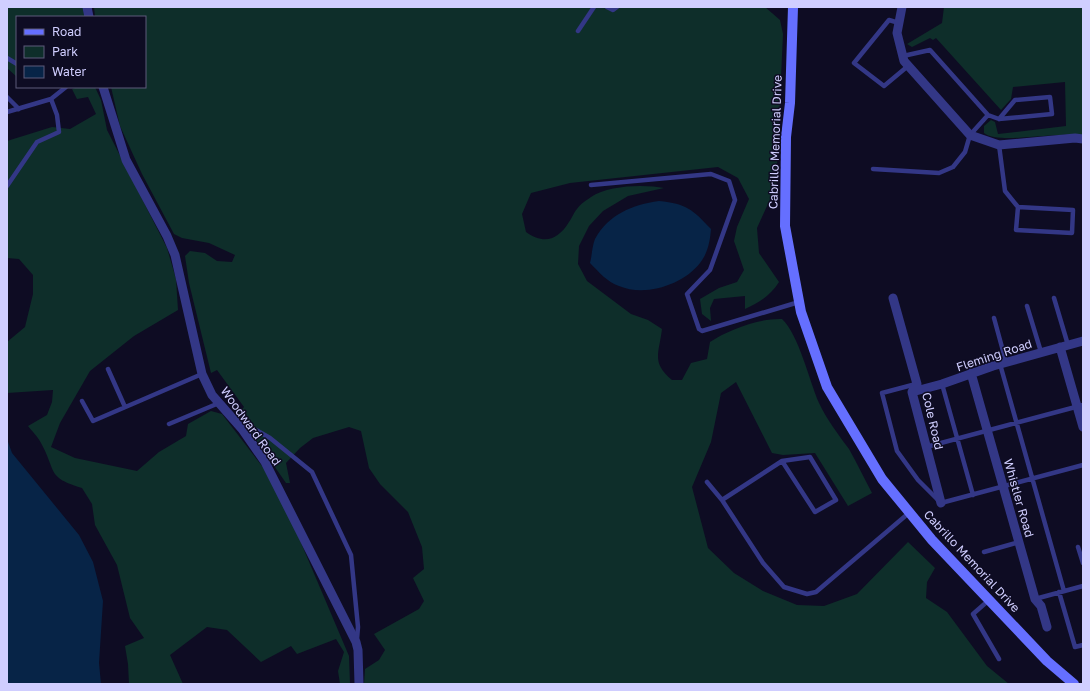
<svg xmlns="http://www.w3.org/2000/svg" width="1090" height="691" font-family="'Golos Text',sans-serif">
<rect width="100%" height="100%" fill="#0e0c23"/>
<path fill="#0e2e2a" d="M 7,7 L 84,7 L 86,17 L 17,17 L 17,77 L 7,68 Z
M 94,7 L 765,7 L 780,20 L 783,34 L 776,186 L 757,228 L 759,253 L 779,282 C 771,295 759,303 745,309 L 745,296 L 714,299 L 710,308 L 711,321 L 702,314 L 700,299 L 719,288 L 737,282 L 744,270 L 734,241 L 737,227 L 749,199 L 738,178 L 718,167 L 570,183 L 531,193 L 522,214 L 526,232 C 544,245 558,240 569,222 C 572,218 574,212 577,209 C 580,204 587,200 591,197 C 608,185 645,184 664,188 L 628,196 L 603,211 L 589,226 L 579,246 L 578,264 L 587,281 L 631,314 L 648,320 L 662,329 C 659,354 651,362 672,380 L 682,380 L 691,363 L 707,359 L 710,342 C 728,330 760,318 782,319 C 799,335 809,380 819,403 C 827,420 838,434 849,449 C 857,463 864,478 872,493 L 848,506 L 815,453 L 783,455 L 772,453 L 736,382 L 721,393 L 711,442 L 692,487 L 708,548 L 734,573 L 763,591 L 797,605 L 824,606 L 857,594 L 908,542 L 935,568 L 927,582 L 926,598 L 947,612 L 987,666 L 1009,684 L 364,684 L 365,669 L 379,660 L 385,650 L 374,634 L 419,609 L 424,601 L 413,578 L 424,569 L 422,547 L 408,512 L 380,484 L 369,468 L 361,431 L 349,427 L 313,438 L 300,448 L 286,463 L 290,483 L 286,483 L 238,414 L 244,407 L 217,370 L 211,373 L 189,283 L 185,256 L 190,251 L 205,253 L 217,261 L 232,262 L 235,255 L 209,243 L 182,238 L 174,234 L 142,174 L 120,126 L 111,87 L 145,87 L 145,17 L 95,17 Z
M 944,7 L 1083,7 L 1083,136 C 1060,131 998,145 984,133 L 984,126 L 991,120 L 995,122 L 998,134 L 1066,126 L 1065,82 L 1013,87 L 1011,99 L 1001,110 L 936,38 L 933,40 L 930,38 L 912,47 L 907,44 L 942,23 Z
M 78,87 L 95,87 L 101,100 L 107,130 L 167,248 L 176,279 L 178,310 L 134,336 L 90,371 L 60,423 L 51,447 L 75,458 L 137,471 L 159,452 L 186,436 L 188,424 L 211,411 L 222,414 L 265,470 L 293,524 L 349,656 L 350,684 L 340,684 L 338,671 L 344,652 L 336,639 L 297,654 L 291,646 L 261,662 L 227,630 L 207,627 L 170,655 L 183,684 L 129,684 L 128,664 L 125,646 L 144,638 L 130,618 L 117,565 L 95,525 L 92,504 L 82,488 C 46,477 57,472 41,443 C 38,437 32,431 28,426 L 47,415 L 52,402 L 53,390 L 7,393 L 7,342 L 25,327 L 33,294 L 33,275 L 19,259 L 7,258 L 7,141 L 52,127 L 70,129 L 96,114 L 88,97 L 77,99 L 72,89 Z"/>
<path fill="#072447" d="M 659,201 C 687,204 692,209 711,229 C 710,241 708,253 700,263 C 683,285 645,297 619,286 C 607,282 599,272 590,263 C 592,256 592,246 595,239 C 609,214 632,205 659,201 Z
M 7,439 L 12,453 L 79,535 L 93,562 L 103,601 L 99,663 L 101,684 L 7,684 Z"/>
<g fill="none" stroke-linecap="round" stroke-linejoin="round">
<path stroke="#333786" stroke-width="4.5" d="M 607,7 L 613,10 L 617,7
M 899,23 L 889,20 L 854,63 L 884,86 L 908,66
M 578,31 L 594,7
M 903,56 L 930,50 L 988,115 L 999,119 L 1052,114 L 1050,97 L 1015,100 L 999,119
M 7,58 L 17,64
M 7,97 L 19,109
M 7,112 L 51,99 L 66,87
M 999,145 L 1005,191 L 1018,207 L 1073,210 L 1072,233 L 1016,230 L 1018,207
M 873,169 L 939,173 L 953,167 L 965,152 L 970,135 L 988,115
M 591,185 L 711,174 L 729,181 L 735,200 L 710,270 L 687,294 L 699,329 L 702,331 L 799,302
M 7,186 L 37,142 L 59,132 L 57,115 L 51,99
M 1054,298 L 1068,345
M 1027,306 L 1041,352
M 994,318 L 1006,362
M 1000,364 L 1064,591
M 108,369 L 125,407
M 916,384 L 882,393 L 897,451 L 918,480 L 941,503 L 1083,465
M 942,384 L 973,495
M 82,401 L 93,421 L 202,374
M 169,424 L 219,403
M 243,429 L 256,430 L 270,438 L 312,472 L 351,555 L 358,627 L 357,639
M 926,447 L 1083,405
M 707,482 L 722,500 L 763,563 L 784,587 L 807,594 L 816,592 L 910,512
M 722,500 L 782,461 L 810,457 L 836,500 L 815,512 L 782,461
M 1078,547 L 1083,563
M 984,552 L 1019,542
M 1059,592 L 1075,647 L 1083,645
M 1035,599 L 1083,586
M 989,600 L 973,614 L 999,659"/>
<path stroke="#333786" stroke-width="9" d="M 87,7 L 89,17
M 902,7 L 897,33 L 904,61 L 970,135 L 999,145 L 1075,138 L 1083,139
M 103,87 L 126,160 L 167,236 L 175,255 L 202,374 L 212,395 L 242,429 L 265,462 L 356,642 L 358,650 L 359,684
M 893,298 L 917,384 L 912,392 L 941,503
M 1060,347 L 1083,427
M 971,373 L 1035,599 L 1041,606 L 1047,627
M 912,392 L 942,384 L 993,366 L 1083,341"/>
<path stroke="#656fff" stroke-width="10" d="M 793,7 L 790,103 L 786,137 L 785,226 L 801,312 L 827,387 L 882,479 L 932,540 L 1047,661 L 1074,684"/>
</g>
<g text-anchor="middle" dominant-baseline="central" stroke-width="3" stroke-linejoin="round" paint-order="stroke">
<g font-size="12" fill="#d0ceff" stroke="#0e0c23">
<text transform="translate(775 142) rotate(-88)">Cabrillo Memorial Drive</text>
<text transform="translate(994 355) rotate(-18)">Fleming Road</text>
<text transform="translate(933 421) rotate(77)">Cole Road</text>
<text transform="translate(251 426) rotate(54)">Woodward Road</text>
<text transform="translate(1019 498) rotate(74)">Whistler Road</text>
<text transform="translate(972 561) rotate(47)">Cabrillo Memorial Drive</text>
</g>
</g>
<rect width="1090" height="691" fill="none" stroke="#d0ceff" stroke-width="16"/>
<rect x="16" y="16" width="130" height="72" fill="#0e0c23" stroke="#5c5a7b"/>
<rect x="24" y="29" width="20" height="6" fill="#656fff" stroke="#5c5a7b"/>
<text x="52" y="36" font-size="12" fill="#d0ceff">Road</text>
<rect x="24" y="46" width="20" height="12" fill="#0e2e2a" stroke="#5c5a7b"/>
<text x="52" y="56" font-size="12" fill="#d0ceff">Park</text>
<rect x="24" y="66" width="20" height="12" fill="#072447" stroke="#5c5a7b"/>
<text x="52" y="76" font-size="12" fill="#d0ceff">Water</text>
</svg>
